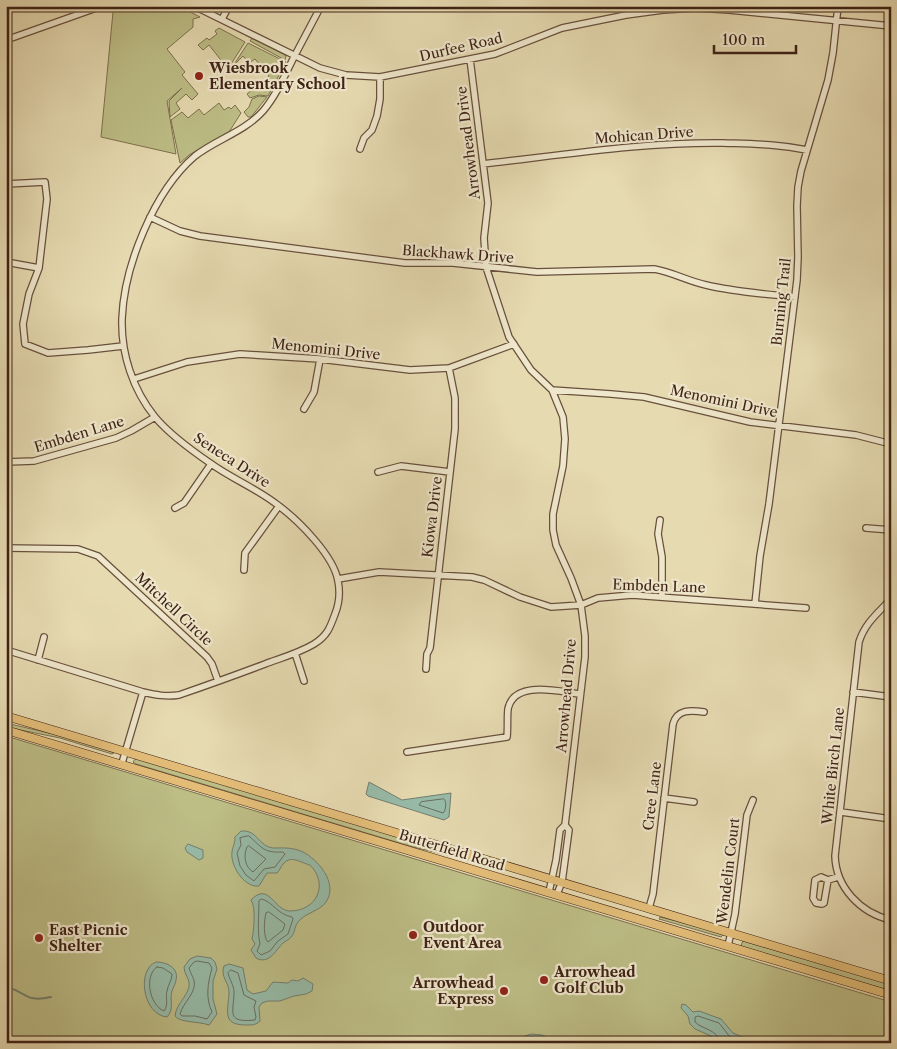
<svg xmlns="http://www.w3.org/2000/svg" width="897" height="1049" font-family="'Libre Caslon Text',serif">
<rect width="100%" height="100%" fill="#e6dab1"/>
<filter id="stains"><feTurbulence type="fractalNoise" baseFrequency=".004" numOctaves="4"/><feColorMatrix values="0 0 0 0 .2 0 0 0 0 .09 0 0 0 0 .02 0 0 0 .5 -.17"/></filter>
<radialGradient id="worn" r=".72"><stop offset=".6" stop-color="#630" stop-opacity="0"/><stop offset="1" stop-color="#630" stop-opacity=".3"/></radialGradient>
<path fill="#bdbd86" stroke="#7e704e" d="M 128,6 L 179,6 L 200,17 L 193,19 L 193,27 L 167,49 L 185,72 L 182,75 L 198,94 L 192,100 L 186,94 L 176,103 L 180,109 L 170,117 L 169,101 L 182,88 L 167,101 L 176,154 L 101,137 L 113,12 Z
M 219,28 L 245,42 L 228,69 L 209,45 L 203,50 L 198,45 L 207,38 L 209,40 L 217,34 L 215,31 Z
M 252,38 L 285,55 L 286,56 L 285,60 L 250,41 Z
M 248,43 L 286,62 L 268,96 L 259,95 L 250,98 L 247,94 L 269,76 L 255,59 L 249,63 L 243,56 L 233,66 Z
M 259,96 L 267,97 L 251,117 L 248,117 L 244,112 L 249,107 L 252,99 Z
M 219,103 L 224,110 L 229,107 L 231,109 L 235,105 L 241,113 L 229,132 L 189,155 L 180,163 L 171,120 L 182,112 L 188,118 L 199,109 L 204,115 Z
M 6,723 L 91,743 L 114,753 L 112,754 L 60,738 L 6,727 Z
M 6,736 L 891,1002 L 891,1043 L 6,1043 Z
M 136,758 L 494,865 L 494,866 L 413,847 L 136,764 L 133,762 Z
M 660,917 L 722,933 L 723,935 L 721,937 L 659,919 Z
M 743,941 L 891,984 L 891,991 L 743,947 L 741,945 Z"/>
<path fill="#97bba8" stroke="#737e6e" d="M 369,782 L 402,800 L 451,793 L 449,817 L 444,820 L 368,796 L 366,794 Z
M 241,831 C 257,829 259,847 273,848 C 284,848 292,847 303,852 C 317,859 339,883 326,902 C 320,911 305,913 298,922 C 295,925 295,932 292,936 C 290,939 286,941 283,943 C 275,951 269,965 256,958 L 251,950 L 255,944 L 252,939 C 254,931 256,906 251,900 C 269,881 274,911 290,911 C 317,911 329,884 310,865 C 301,863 292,855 284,863 C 281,866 280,870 277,873 L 267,873 L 259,886 C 244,888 230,865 232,852 C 233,845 235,844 235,837 Z
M 188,844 L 203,850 L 203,858 L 199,860 L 187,852 L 185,848 Z
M 197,956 L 211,958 L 215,962 L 217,969 L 213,981 L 213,999 L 217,1014 L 209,1025 C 198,1021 180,1023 175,1016 C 176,1003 191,994 189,982 C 188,977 184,973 184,967 L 190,959 Z
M 156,962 C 167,962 179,968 176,980 C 176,984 173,987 172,991 C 169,1000 175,1009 167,1017 C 143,1015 136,970 156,962 Z
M 229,964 L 243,968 L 247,990 L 253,994 L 266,991 L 273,982 L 288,983 L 292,980 L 298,981 L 303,978 L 313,984 L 312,991 L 306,994 L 294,996 L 280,1001 L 268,1001 L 262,1003 L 259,1007 L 260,1021 C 256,1025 252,1025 246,1025 C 220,1025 229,1009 229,992 C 229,982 220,977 224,966 Z
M 682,1004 L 686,1005 L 693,1012 L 699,1011 L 721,1019 L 733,1033 L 758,1043 L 715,1043 L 711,1036 L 695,1029 L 690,1024 L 688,1016 L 681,1008 Z
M 531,1034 L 542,1035 L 547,1038 L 547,1043 L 524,1043 L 525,1036 Z"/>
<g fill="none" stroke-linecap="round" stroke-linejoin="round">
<path stroke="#6a6e5f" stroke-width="1" d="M 444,799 C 447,801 446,811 443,813 L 419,805 L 421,802 Z
M 249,836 C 263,848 263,853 283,852 L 285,854 L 275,867 L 264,869 L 254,881 L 246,875 L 240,866 L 237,853 L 241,845 L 240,838 Z
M 249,846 L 266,859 L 253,872 C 245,867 243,856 247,847 Z
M 262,899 C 274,903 277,914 292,917 L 293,919 L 288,934 L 278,941 L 270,951 L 261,955 L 257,951 L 260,944 C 257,931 259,916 259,901 Z
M 269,912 L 285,924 L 283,930 L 268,942 C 263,937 264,921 266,913 Z
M 197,961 L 209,963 L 212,968 C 208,983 205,997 212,1012 L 207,1019 L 195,1016 L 182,1016 L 180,1014 C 183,1002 197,993 194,980 C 192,975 190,972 189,968 L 193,963 Z
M 157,967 L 163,968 L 172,974 C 172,981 168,984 167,991 C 165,998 169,1005 164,1011 C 149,1005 144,975 157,967 Z
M 231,970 L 238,973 L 244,995 L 256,1001 L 254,1007 L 256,1017 L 255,1020 C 225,1023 234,1012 234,992 C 234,985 229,979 228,973 Z
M 720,1043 C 718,1029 703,1030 695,1022 L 695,1017 L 698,1016 L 719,1023 L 730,1037 L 745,1043"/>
<path stroke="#737e6e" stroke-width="2" d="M 6,987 C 28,992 24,1003 51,997"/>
<g stroke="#68503d" stroke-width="8">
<path id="minor" d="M 194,6 L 320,68 L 346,75 L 380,77 L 495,54 L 562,28 L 626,15 L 663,10 L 696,8 L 729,10 L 891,26
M 222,19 L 229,6
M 6,40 L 102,6
M 470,59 L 488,203 L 484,238 L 486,267 L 509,337 L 531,370 L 552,390 L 563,417 L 565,439 L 563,466 L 553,514 L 553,530 L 556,545 L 571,578 L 581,605 L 585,636 L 585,657 L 565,825 L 560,830 L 556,860 L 549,892
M 360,149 L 364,138 L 372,130 L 377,116 L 380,99 L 380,77
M 483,164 C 563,155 643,142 723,143 C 753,144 778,144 807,150
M 6,184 L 45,182 L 47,199 L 39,268 L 29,294 L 23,324 L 25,344 L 48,353 L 88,350 L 123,346
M 150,217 L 180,231 L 200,236 L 405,263 L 453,263 L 537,272 L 654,269 C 672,272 688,281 706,285 C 735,292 766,294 795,297
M 6,262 L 39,268
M 134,379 L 187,362 L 240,354 L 320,359 L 410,370 L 449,368 L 514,344
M 552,390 L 611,394 L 644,397 L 750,422 L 856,435 L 891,444
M 304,409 L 314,392 L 320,359
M 6,462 L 34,461 L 116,438 L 131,431 L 155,417
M 378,472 L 401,466 L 450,472
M 175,508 L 184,503 L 211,464
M 660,520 L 658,534 L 662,557 L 662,597
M 866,528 L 891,530
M 6,548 L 78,549 L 98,556 L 207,657 L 212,664 L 218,681
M 244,570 L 245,553 L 279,506
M 338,579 L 379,572 L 472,577 L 484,580 L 520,597 L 551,607 L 581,605 L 598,598 L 632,595 L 806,608
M 891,599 C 878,613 865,623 859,642 L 835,856 C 836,887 860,913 891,920
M 755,604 L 760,556 L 769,504 L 797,280 L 798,257 L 797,206 L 798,187 L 801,171 L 828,80 L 833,53 L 838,6
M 6,650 L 143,692 C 156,695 166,697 179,695 C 208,685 236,675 265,664 C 281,658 299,653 314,644 C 327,636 330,628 335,614 C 339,604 340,591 338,581 C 334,556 299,521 279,506 C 258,489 232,479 210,463 C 191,450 170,435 155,417 C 133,390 121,354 122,319 C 124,266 154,191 195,156 C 217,139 244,132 263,111 C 276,96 285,75 294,57 C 303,40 312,23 321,6
M 295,653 L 304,681
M 38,660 L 44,637
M 426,669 L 427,654 L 430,648 L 455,429 L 455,398 L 449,368
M 853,692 L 891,697
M 407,752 L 507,737 C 508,728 507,718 508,709 C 514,679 560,692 580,694
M 122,763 L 143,692
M 664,798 L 694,802
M 841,812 L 891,819
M 828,880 L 824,903 L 822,904 L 816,903 L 813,898 L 815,880 L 821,877 L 828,880 L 838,877
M 557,894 L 562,882 L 569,830 L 565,825
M 649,908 L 653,894 L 673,724 C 677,709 691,710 704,712
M 728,946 L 735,914 L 747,815 L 753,800"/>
</g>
<g stroke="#3e2216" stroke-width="9">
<path id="major" d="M 6,716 L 891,981
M 6,730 L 891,995"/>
</g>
<use href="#minor" stroke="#efe7cc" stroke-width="5.5"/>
<use href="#major" stroke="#e3bd78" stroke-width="8"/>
</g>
<g fill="#8f2418" stroke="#efe7cc" stroke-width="2">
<circle cx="199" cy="76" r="5"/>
<circle cx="413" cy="935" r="5"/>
<circle cx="39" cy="938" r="5"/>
<circle cx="544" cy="980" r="5"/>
<circle cx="504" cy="991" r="5"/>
</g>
<g text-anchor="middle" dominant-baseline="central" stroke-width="4.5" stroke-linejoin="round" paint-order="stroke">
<g font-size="14" fill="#3e2216" stroke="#efe7cc">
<text transform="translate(461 47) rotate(-13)">Durfee Road</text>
<text transform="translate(644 135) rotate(-4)">Mohican Drive</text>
<text transform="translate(468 143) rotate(-97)">Arrowhead Drive</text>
<text transform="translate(458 254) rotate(4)">Blackhawk Drive</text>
<text transform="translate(781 302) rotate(-84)">Burning Trail</text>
<text transform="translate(326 349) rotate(6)">Menomini Drive</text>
<text transform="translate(724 401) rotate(12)">Menomini Drive</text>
<text transform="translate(79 434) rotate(-17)">Embden Lane</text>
<text transform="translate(232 460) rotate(33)">Seneca Drive</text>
<text transform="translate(432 517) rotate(-83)">Kiowa Drive</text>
<text transform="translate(659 586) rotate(2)">Embden Lane</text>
<text transform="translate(174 609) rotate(43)">Mitchell Circle</text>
<text transform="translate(566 696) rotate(-85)">Arrowhead Drive</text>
<text transform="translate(833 766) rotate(-84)">White Birch Lane</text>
<text transform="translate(652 796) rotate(-83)">Cree Lane</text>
<text transform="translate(452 850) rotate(17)">Butterfield Road</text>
<text transform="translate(728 871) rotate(-83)">Wendelin Court</text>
</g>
<g font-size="14" font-weight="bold" fill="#3e2216" stroke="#efe7cc" text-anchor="start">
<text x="209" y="68">Wiesbrook<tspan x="209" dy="16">Elementary School</tspan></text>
<text x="423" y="927">Outdoor<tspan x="423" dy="16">Event Area</tspan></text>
<text x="49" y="930">East Picnic<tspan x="49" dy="16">Shelter</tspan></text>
<text x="554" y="972">Arrowhead<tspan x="554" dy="16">Golf Club</tspan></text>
<text x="494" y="983" text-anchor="end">Arrowhead<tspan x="494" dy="16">Express</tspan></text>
</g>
</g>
<rect width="897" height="1049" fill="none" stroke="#e6dab1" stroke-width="25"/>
<rect x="8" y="8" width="882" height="1034" fill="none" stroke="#3e2216" stroke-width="2.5"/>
<rect x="12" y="12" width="872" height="1024" fill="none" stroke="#3e2216"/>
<path d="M714 45v8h82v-8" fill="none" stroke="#3e2216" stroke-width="2.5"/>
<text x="722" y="45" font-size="15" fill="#3e2216" stroke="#efe7cc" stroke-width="4" paint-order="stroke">100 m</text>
<rect width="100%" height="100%" filter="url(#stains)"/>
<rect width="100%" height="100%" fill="url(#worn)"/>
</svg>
